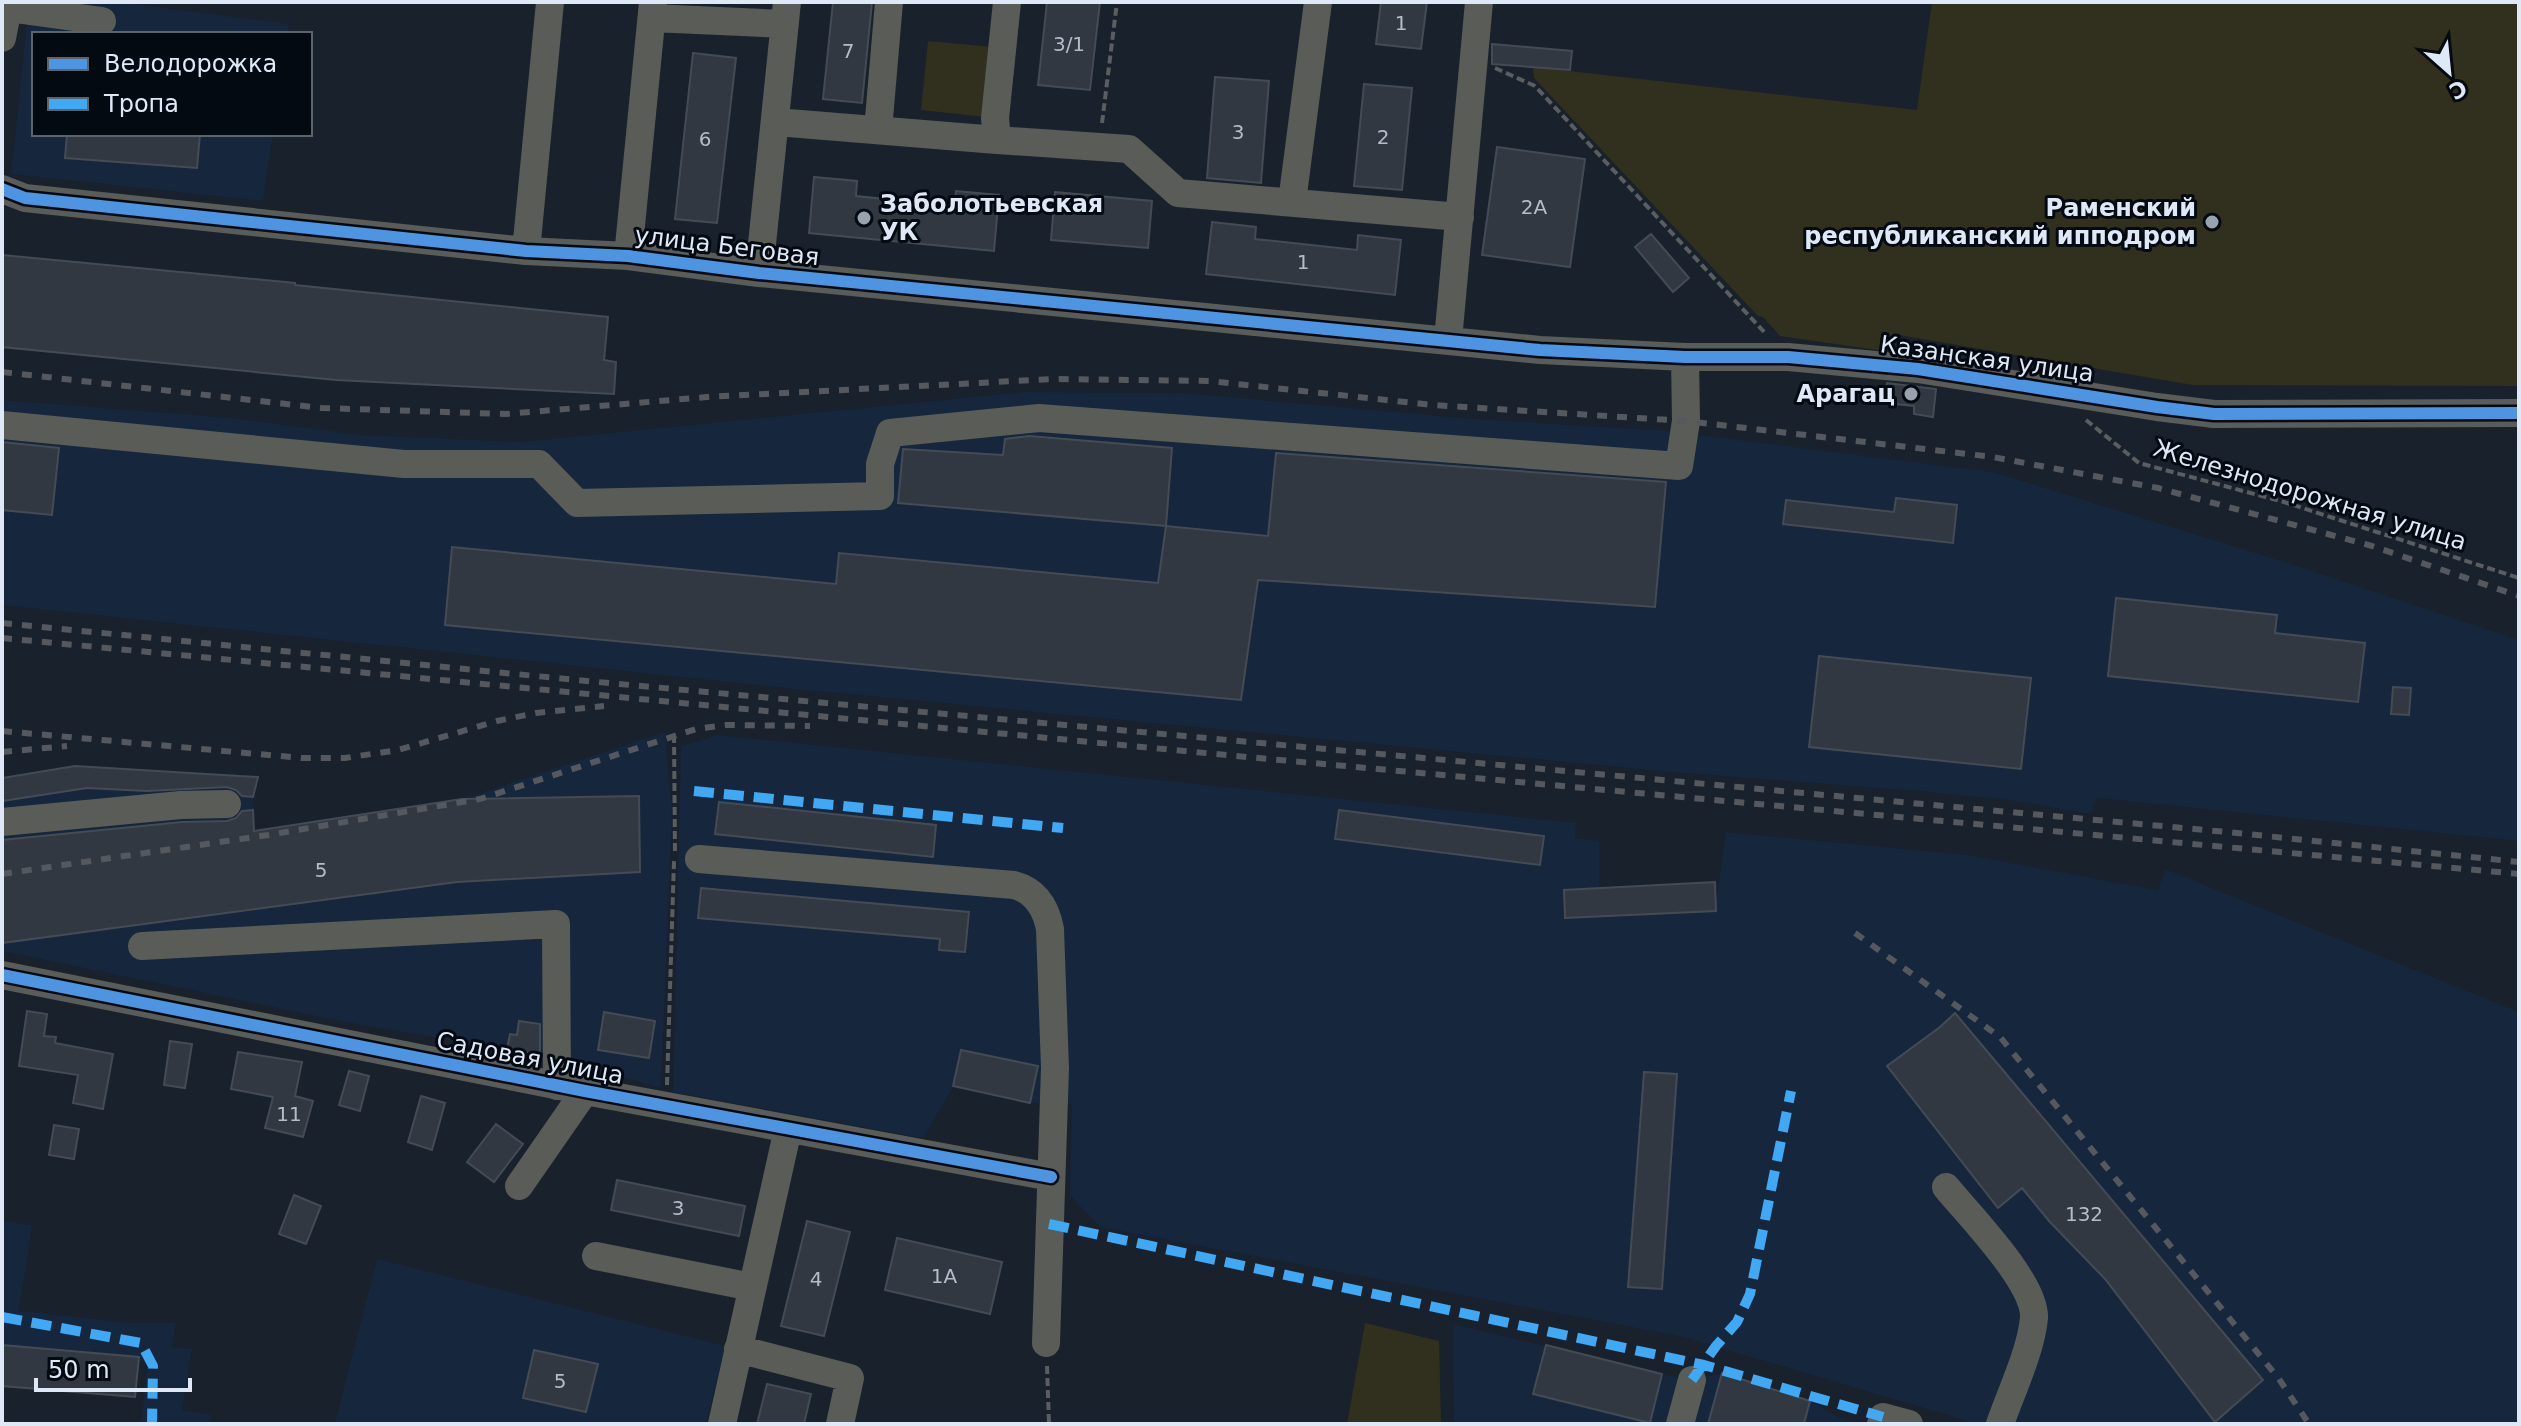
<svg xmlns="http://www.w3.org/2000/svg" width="2521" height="1426" font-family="'DejaVu Sans',sans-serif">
<rect width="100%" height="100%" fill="#19212c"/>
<path fill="#15263d" d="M 29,2 L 117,2 L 289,24 L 288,34 L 34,34 L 34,134 L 273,134 L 263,201 L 11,174 Z
M 1023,392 L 1183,393 L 1474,419 L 1667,431 L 1993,472 L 2291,564 L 2519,640 L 2519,841 L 2098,798 L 2090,814 L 2008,800 L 1919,791 L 1672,772 L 795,689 L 2,605 L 2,400 L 231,418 L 361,435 L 521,442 Z
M 665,732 L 672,812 L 661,1088 L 558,1058 L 345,1022 L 2,951 L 2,778 L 75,766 L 258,777 L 253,797 L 255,830 L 462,799 Z
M 718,735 L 1576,823 L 1575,838 L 1599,841 L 1599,888 L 1715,882 L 1716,904 L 1726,832 L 1967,855 L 2158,890 L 2165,869 L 2519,1012 L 2519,1424 L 1978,1424 L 1684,1337 L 1100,1227 L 1070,1195 L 1072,1104 L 1030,1103 L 953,1087 L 923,1138 L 673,1092 L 681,746 Z
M 2,1221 L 32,1225 L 19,1311 L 133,1323 L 176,1323 L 172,1347 L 192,1349 L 182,1410 L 212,1415 L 208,1424 L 141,1424 L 148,1362 L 2,1344 Z
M 377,1259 L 725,1346 L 706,1424 L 335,1423 Z
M 1453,1324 L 1662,1374 L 1692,1380 L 1722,1373 L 1810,1401 L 1838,1417 L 1860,1424 L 1454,1424 Z"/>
<path fill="#31301e" d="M 1932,2 L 2519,2 L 2519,386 L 2193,385 L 1893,334 L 1891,352 L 1780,336 L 1763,317 L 1758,316 L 1534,78 L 1533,67 L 1917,110 Z
M 928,41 L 1003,48 L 995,118 L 921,110 Z
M 1365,1323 L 1439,1341 L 1441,1424 L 1347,1424 Z"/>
<path fill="#313842" stroke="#444b55" stroke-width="2" d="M 833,2 L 872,2 L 862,103 L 823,99 Z
M 1047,2 L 1100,2 L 1090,90 L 1038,85 Z
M 1381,2 L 1427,2 L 1421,49 L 1376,44 Z
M 1492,44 L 1572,51 L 1570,70 L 1492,64 Z
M 693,53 L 736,58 L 717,223 L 675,219 Z
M 1215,77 L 1269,81 L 1261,183 L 1207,178 Z
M 1364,84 L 1412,88 L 1402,190 L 1354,186 Z
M 67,134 L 200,134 L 197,168 L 65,158 Z
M 1497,147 L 1585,159 L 1570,267 L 1482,255 Z
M 814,177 L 857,181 L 856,196 L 954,206 L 956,191 L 999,195 L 994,251 L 809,233 Z
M 1055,192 L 1152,201 L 1148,248 L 1051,240 Z
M 1212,222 L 1256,227 L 1255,239 L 1357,250 L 1358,235 L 1401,240 L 1395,295 L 1206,274 Z
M 1651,234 L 1689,278 L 1673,292 L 1635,247 Z
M 2,255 L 295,283 L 295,285 L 608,317 L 604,360 L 616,362 L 614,394 L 336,380 L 2,347 Z
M 1887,383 L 1936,389 L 1933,417 L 1914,414 L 1914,406 L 1885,403 Z
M 1029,436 L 1172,448 L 1166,526 L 898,503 L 903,449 L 1003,455 L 1005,439 Z
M 2,442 L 59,448 L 52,515 L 2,510 Z
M 1276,453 L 1666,482 L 1655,607 L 1258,580 L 1241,700 L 445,625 L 452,547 L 836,584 L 839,553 L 1158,583 L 1166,526 L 1268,536 Z
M 1896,498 L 1957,505 L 1953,543 L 1783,524 L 1786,500 L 1894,512 Z
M 2116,598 L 2277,615 L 2275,633 L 2365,643 L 2358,702 L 2108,676 Z
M 1819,656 L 2031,678 L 2021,769 L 1809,747 Z
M 2393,687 L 2411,688 L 2409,715 L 2391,714 Z
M 75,766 L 258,777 L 253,797 L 242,796 L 236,790 L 227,787 L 147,791 L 87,788 L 2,801 L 2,778 Z
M 639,796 L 640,872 L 457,882 L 2,943 L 2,840 L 182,822 L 227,821 L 236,818 L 242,811 L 253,810 L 254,831 L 462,799 Z
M 719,802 L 936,825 L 933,857 L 715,834 Z
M 1339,810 L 1544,836 L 1540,865 L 1335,839 Z
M 1715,882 L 1716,911 L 1565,918 L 1564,890 Z
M 701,888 L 969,912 L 965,952 L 939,950 L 940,939 L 698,918 Z
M 27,1011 L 47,1014 L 44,1036 L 56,1037 L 55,1043 L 113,1054 L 103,1109 L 73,1103 L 78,1075 L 19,1066 Z
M 604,1012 L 655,1021 L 649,1058 L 598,1050 Z
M 1955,1013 L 2263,1380 L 2215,1422 L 2105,1279 L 2049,1221 L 2022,1188 L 1998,1208 L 1887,1066 L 1940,1027 Z
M 519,1021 L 540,1024 L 540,1055 L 507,1049 L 510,1034 L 517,1035 Z
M 170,1041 L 192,1044 L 185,1088 L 164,1085 Z
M 961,1050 L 1038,1066 L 1030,1103 L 953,1086 Z
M 238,1052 L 302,1062 L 295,1096 L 313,1101 L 303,1137 L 265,1128 L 273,1097 L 231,1089 Z
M 349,1071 L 369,1076 L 360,1111 L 339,1105 Z
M 1644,1072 L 1677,1074 L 1662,1289 L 1628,1287 Z
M 421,1096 L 445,1103 L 432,1150 L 408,1142 Z
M 496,1124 L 523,1144 L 494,1182 L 467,1162 Z
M 54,1125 L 79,1129 L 74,1159 L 49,1155 Z
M 617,1180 L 745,1206 L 739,1236 L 611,1210 Z
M 294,1195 L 321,1206 L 306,1244 L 279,1234 Z
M 807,1221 L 850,1232 L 824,1336 L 781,1326 Z
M 897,1238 L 1002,1262 L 990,1314 L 885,1290 Z
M 2,1345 L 139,1357 L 135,1397 L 2,1386 Z
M 1546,1345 L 1662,1374 L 1650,1423 L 1533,1394 Z
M 534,1350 L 598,1364 L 586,1412 L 523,1398 Z
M 1722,1373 L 1810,1401 L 1804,1424 L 1708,1424 Z
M 767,1384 L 811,1394 L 804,1424 L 757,1424 Z"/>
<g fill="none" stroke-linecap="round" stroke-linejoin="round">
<path stroke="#5a5e60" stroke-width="4" stroke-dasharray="8 4" stroke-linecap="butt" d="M 1495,68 L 1535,86 L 1766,334
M 1102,123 L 1117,2
M 2086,420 L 2139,463 L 2284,502 L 2519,578
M 674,735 L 675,853
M 667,1085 L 674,861
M 1047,1366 L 1049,1424"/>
<path stroke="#5a5c58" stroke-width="28" d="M 8,8 L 102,21
M 652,18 L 784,24
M 2,38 L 9,2
M 776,122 L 997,140 L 995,118 L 1007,2
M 878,130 L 889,2
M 997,140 L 1129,149 L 1178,193 L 1460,217
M 2,189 L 25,198 L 526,251 L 628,256 L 759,273 L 1540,350 L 1685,357 L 1788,357 L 1918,369 L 2157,407 L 2214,414 L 2519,413
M 1292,202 L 1318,2
M 526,251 L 550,2
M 628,256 L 653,2
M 759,273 L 787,2
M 1448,340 L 1479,2
M 2,425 L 404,464 L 539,464 L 577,503 L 880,496 L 880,464 L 890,433 L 1039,418 L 1679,466 L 1686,421 L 1685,357
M 2,822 L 181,805 L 227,804
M 699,859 L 1014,885 C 1036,891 1046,908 1050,929 L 1055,1068 L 1046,1343
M 142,946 L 556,924 L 557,1086
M 2,975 L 585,1091 L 1051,1177
M 519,1186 L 585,1091
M 1946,1187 C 1969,1215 2036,1283 2034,1318 C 2031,1351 2011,1392 2000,1424
M 596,1256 L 752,1287
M 738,1349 L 850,1378 L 840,1424
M 722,1424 L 788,1129
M 1680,1424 L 1692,1380
M 1881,1424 L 1883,1417 L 1909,1424"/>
<path stroke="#55595f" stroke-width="6" stroke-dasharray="10 10" stroke-linecap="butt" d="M 2,372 L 322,408 L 506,414 L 707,397 L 1054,379 L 1209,381 L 1433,405 L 1686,421 L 1993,457 L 2158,488 L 2372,546 L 2519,596
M 2,623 L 576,680 L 2227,832 L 2519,862
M 2,638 L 1247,757 L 2519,874
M 2,731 L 302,758 L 345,758 L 398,750 L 497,721 L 536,713 L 604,706
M 2,752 L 67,746
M 2,874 L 268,835 L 480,799 L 696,729 L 726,725 L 810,726
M 1855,933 L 2000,1037 L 2279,1379 L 2309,1424"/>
<path stroke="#3fa9f5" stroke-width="10" stroke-dasharray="20 10" stroke-linecap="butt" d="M 694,791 L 1063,828
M 1049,1224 L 1704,1365 L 1883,1417
M 2,1317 L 141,1343 L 153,1366 L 152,1424
M 1692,1380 L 1716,1346 L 1737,1322 L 1750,1294 L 1791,1091"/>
<g stroke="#040a12" stroke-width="17">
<path id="cycleway" d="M 2,189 L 25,198 L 526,251 L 628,256 L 759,273 L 1540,350 L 1685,357 L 1788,357 L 1918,369 L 2157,407 L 2214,414 L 2519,413
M 2,975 L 585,1091 L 1051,1177"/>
</g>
<use href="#cycleway" stroke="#4d94e3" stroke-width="12"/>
</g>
<g fill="#99a2af" stroke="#040a12" stroke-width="3">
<circle cx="864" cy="218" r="8"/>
<circle cx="2212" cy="222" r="8"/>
<circle cx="1911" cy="394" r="8"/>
</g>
<g text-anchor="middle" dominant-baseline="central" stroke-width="6" stroke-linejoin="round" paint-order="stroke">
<g font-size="20" fill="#b3bcc9">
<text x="1401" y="23">1</text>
<text x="1069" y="44">3/1</text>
<text x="848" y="51">7</text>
<text x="1238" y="132">3</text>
<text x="1383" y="137">2</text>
<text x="705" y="139">6</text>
<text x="1534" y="207">2А</text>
<text x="1303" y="262">1</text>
<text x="321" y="870">5</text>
<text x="289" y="1114">11</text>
<text x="678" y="1208">3</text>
<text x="2084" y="1214">132</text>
<text x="944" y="1276">1А</text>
<text x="816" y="1279">4</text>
<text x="560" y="1381">5</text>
</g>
<g font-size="24" font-weight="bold" fill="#dee8f6" stroke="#040a12" text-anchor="end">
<text x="880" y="204" text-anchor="start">Заболотьевская<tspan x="880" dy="28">УК</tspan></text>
<text x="2196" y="208">Раменский<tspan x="2196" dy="28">республиканский ипподром</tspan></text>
<text x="1895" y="394">Арагац</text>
</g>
<g font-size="24" fill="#dee8f6" stroke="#040a12">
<text transform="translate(727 246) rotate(7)">улица Беговая</text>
<text transform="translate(1987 359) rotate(8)">Казанская улица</text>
<text transform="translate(2310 495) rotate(17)">Железнодорожная улица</text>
<text transform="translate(530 1058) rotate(11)">Садовая улица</text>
</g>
</g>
<rect width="2521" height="1426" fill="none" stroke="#dee8f6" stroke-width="8"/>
<rect x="32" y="32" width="280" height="104" fill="#040a12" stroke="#5b636d" stroke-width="2"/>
<rect x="48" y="58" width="40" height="12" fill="#4d94e3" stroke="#5b636d" stroke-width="2"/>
<text x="104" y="72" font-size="24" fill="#dee8f6">Велодорожка</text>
<rect x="48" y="98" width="40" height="12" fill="#3fa9f5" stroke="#5b636d" stroke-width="2"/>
<text x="104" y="112" font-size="24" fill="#dee8f6">Тропа</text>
<g transform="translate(2449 72) rotate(153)" stroke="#040a12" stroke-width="6" paint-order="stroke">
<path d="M0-6L14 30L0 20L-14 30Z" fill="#dee8f6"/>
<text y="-12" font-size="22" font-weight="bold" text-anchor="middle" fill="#dee8f6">С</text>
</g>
<path d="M36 1378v12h154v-12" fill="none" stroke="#dee8f6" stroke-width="4"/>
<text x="48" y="1378" font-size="24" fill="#dee8f6" stroke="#040a12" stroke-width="6" paint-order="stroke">50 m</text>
</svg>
